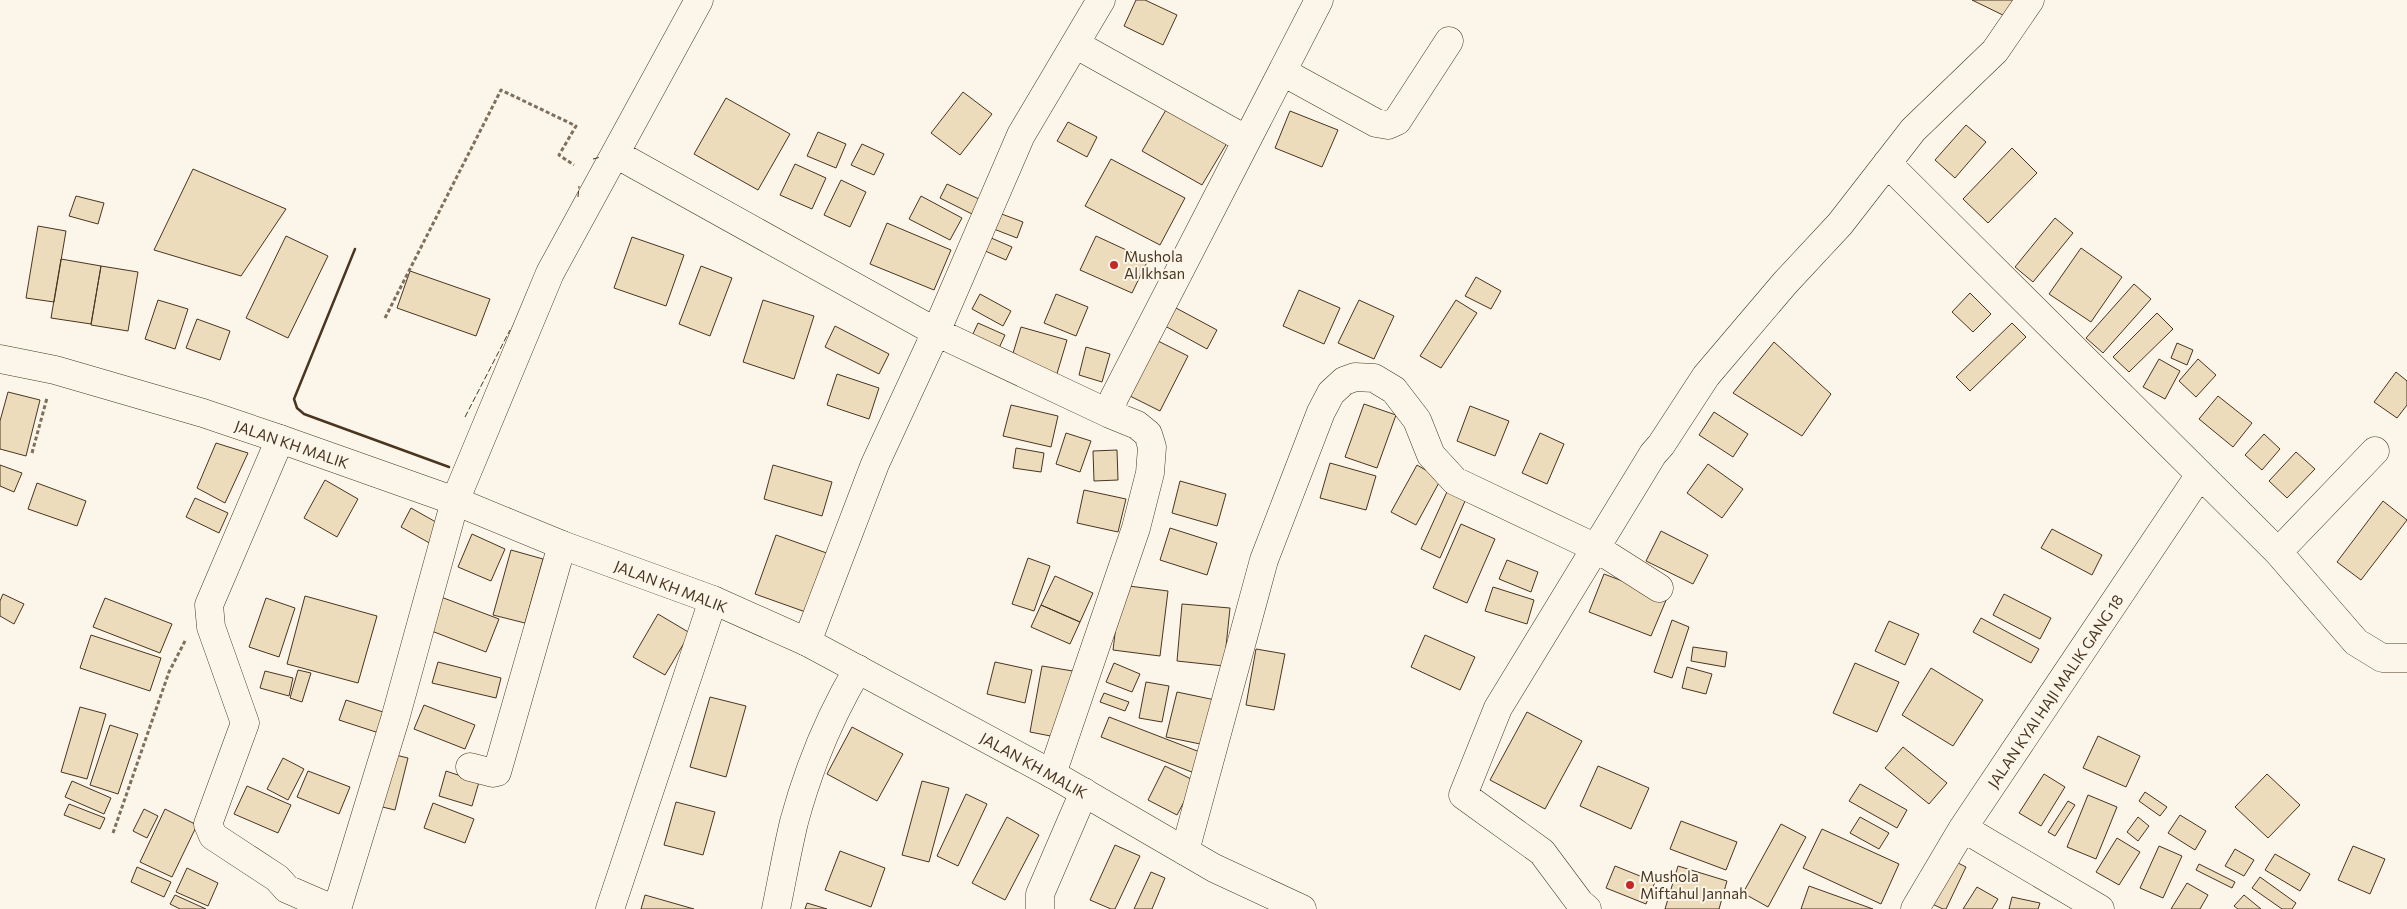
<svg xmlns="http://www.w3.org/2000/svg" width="2407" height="909" font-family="Commissioner,sans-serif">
<rect width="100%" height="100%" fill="#fbf6e9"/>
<path fill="#ecdcbc" stroke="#4a3520" d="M 1136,0 L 1145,0 L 1177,15 L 1163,45 L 1124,26 Z
M 1972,0 L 2021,0 L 2011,19 Z
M 963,92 L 992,114 L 960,155 L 931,133 Z
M 726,98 L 790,134 L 758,190 L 694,154 Z
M 1170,103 L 1230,138 L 1202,185 L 1142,151 Z
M 1290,111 L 1338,130 L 1322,167 L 1275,148 Z
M 1068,122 L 1097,137 L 1087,157 L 1057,141 Z
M 1966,125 L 1986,142 L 1955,178 L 1935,160 Z
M 818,132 L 846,144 L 836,168 L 807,156 Z
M 862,144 L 884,154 L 874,175 L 851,165 Z
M 2012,148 L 2037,173 L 1988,223 L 1963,199 Z
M 1111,159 L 1185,198 L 1160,245 L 1085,206 Z
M 795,164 L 826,178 L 812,209 L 780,195 Z
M 193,169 L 286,209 L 241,276 L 154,250 Z
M 841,180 L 866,192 L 850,227 L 824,215 Z
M 947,184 L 979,199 L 972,214 L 940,198 Z
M 76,196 L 104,203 L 98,224 L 69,216 Z
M 921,196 L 962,218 L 950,240 L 909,219 Z
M 991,210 L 1023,222 L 1017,238 L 986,226 Z
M 2055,218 L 2073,233 L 2033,282 L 2015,267 Z
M 887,223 L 951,250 L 934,290 L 870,264 Z
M 38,226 L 66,231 L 54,302 L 26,298 Z
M 982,234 L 1012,247 L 1006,260 L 976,247 Z
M 286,236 L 328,256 L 288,338 L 246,318 Z
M 1096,236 L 1148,260 L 1132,293 L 1080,270 Z
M 632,237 L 684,255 L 666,306 L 614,288 Z
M 2081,248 L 2122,277 L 2091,322 L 2049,294 Z
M 61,259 L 101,266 L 91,324 L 51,318 Z
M 101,266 L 138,272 L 128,331 L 91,325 Z
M 701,266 L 732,278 L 710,336 L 679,324 Z
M 410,271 L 490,299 L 476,336 L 397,308 Z
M 1476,277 L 1501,291 L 1491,309 L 1465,296 Z
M 2134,284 L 2151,299 L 2103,353 L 2086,338 Z
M 1299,290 L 1340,308 L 1324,344 L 1283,326 Z
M 1970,293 L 1991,314 L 1973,332 L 1952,312 Z
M 980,294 L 1011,311 L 1003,326 L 972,309 Z
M 1056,294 L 1088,307 L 1076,336 L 1044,323 Z
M 158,300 L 188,309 L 175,349 L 145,339 Z
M 763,300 L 814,316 L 794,379 L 743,362 Z
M 1359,300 L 1394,316 L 1374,359 L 1338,343 Z
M 1456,300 L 1477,313 L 1441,368 L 1420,356 Z
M 1176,308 L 1217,330 L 1207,349 L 1165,326 Z
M 2157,313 L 2173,329 L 2129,372 L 2113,357 Z
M 197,319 L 230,331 L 220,360 L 186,348 Z
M 978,323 L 1005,335 L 999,348 L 972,336 Z
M 2012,323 L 2026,337 L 1970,391 L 1956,377 Z
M 835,326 L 889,354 L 879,374 L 825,347 Z
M 1021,327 L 1067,340 L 1056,377 L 1010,363 Z
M 1152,338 L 1188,356 L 1160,411 L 1124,393 Z
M 1774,342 L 1831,394 L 1802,436 L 1733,393 Z
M 2177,343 L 2193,350 L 2187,365 L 2171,358 Z
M 1086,347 L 1110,354 L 1102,382 L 1079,375 Z
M 2159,359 L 2180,371 L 2165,399 L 2143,387 Z
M 2198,359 L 2216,375 L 2196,397 L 2179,381 Z
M 2396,372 L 2407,381 L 2407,405 L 2397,418 L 2374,402 Z
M 837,374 L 879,388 L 869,419 L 827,405 Z
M 8,392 L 40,400 L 26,456 L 0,449 L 0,421 Z
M 2218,396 L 2252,423 L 2233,447 L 2199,419 Z
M 1364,404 L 1396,415 L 1377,468 L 1345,457 Z
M 1011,405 L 1058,416 L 1051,447 L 1003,436 Z
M 1470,406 L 1509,421 L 1495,456 L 1457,441 Z
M 1714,412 L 1748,434 L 1733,457 L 1699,435 Z
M 1066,433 L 1091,441 L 1080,472 L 1056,464 Z
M 1540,433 L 1564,444 L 1547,484 L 1522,473 Z
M 2264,434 L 2280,449 L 2262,470 L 2245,455 Z
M 216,443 L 248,453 L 225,503 L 197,488 Z
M 1016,448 L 1044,453 L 1041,472 L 1013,468 Z
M 1117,450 L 1118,480 L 1094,481 L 1093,451 Z
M 2296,452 L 2315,469 L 2287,498 L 2269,481 Z
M 1330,463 L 1376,476 L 1366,510 L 1320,498 Z
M 1708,464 L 1743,489 L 1722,518 L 1687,493 Z
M 0,465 L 22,473 L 14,492 L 0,486 Z
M 773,465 L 832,482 L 822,516 L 764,499 Z
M 1417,465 L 1441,479 L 1416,525 L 1391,512 Z
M 325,480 L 358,499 L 337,537 L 304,518 Z
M 1180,481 L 1226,494 L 1217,526 L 1172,513 Z
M 37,483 L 86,501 L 77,526 L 28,509 Z
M 1451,483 L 1469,492 L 1440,558 L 1421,549 Z
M 1084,490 L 1126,499 L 1118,532 L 1077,523 Z
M 195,498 L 228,513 L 219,533 L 186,517 Z
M 2383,501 L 2407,520 L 2361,580 L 2337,562 Z
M 411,508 L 443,526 L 433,545 L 401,527 Z
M 1461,524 L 1495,539 L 1467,603 L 1433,588 Z
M 1170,528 L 1217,543 L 1207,575 L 1160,560 Z
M 2052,529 L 2102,555 L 2092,575 L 2041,548 Z
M 1661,531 L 1708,555 L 1693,584 L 1646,561 Z
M 472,534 L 505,549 L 491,581 L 458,567 Z
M 776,535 L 835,556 L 814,615 L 755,594 Z
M 511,550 L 543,559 L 525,623 L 493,615 Z
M 1028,558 L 1050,566 L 1034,611 L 1012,604 Z
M 1507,560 L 1538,572 L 1531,592 L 1499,579 Z
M 1604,574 L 1667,598 L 1651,636 L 1589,612 Z
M 1055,576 L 1093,593 L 1080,622 L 1041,605 Z
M 1121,585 L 1168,591 L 1160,656 L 1113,650 Z
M 1493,587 L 1534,600 L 1527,624 L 1485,611 Z
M 3,594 L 24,604 L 14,624 L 0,616 L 0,601 Z
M 2004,594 L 2051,618 L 2040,639 L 1993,615 Z
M 305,596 L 377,616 L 358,683 L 287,664 Z
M 441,597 L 499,619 L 486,652 L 429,630 Z
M 105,598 L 172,624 L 160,653 L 93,627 Z
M 266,598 L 295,608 L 279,657 L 249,647 Z
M 1182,604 L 1230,608 L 1224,666 L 1177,661 Z
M 1041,605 L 1080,622 L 1070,644 L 1031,627 Z
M 658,614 L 690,633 L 665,675 L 633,657 Z
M 1981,618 L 2039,649 L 2031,663 L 1973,632 Z
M 1672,620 L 1689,627 L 1672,678 L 1654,672 Z
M 1889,621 L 1919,634 L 1905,665 L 1875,651 Z
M 91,635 L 161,658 L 150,691 L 80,668 Z
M 1425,635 L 1475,657 L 1460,690 L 1411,667 Z
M 1693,647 L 1727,652 L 1725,667 L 1691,661 Z
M 1256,649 L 1285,654 L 1274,710 L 1246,705 Z
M 438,662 L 501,678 L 496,698 L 432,683 Z
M 995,662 L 1032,670 L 1025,703 L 987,694 Z
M 1114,663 L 1140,674 L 1132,692 L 1106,682 Z
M 1855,663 L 1899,682 L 1877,732 L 1833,713 Z
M 1042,666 L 1073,671 L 1061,738 L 1030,732 Z
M 1687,667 L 1712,674 L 1706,694 L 1682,688 Z
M 1931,668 L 1983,700 L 1953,746 L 1902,715 Z
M 298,670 L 311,673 L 302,702 L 290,698 Z
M 265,671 L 293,678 L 289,696 L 260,688 Z
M 1146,682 L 1169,686 L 1162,722 L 1139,718 Z
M 1177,692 L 1220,701 L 1210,746 L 1166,737 Z
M 1104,693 L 1129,702 L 1125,711 L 1100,702 Z
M 710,697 L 746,706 L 726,777 L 690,767 Z
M 346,700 L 386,713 L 379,733 L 339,720 Z
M 424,705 L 475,725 L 465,749 L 414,729 Z
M 80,707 L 106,714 L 87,779 L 61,772 Z
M 1527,712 L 1582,741 L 1545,809 L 1490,780 Z
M 1109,717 L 1205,754 L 1197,774 L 1101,737 Z
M 110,725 L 138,734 L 118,794 L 90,785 Z
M 852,727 L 903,754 L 877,801 L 827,774 Z
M 2098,736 L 2140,756 L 2126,787 L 2083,768 Z
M 1903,747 L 1947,783 L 1929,804 L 1885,768 Z
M 387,753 L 408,758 L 395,810 L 374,805 Z
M 283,758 L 304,769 L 288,800 L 267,789 Z
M 1165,766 L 1195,781 L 1177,815 L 1148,800 Z
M 1598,766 L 1649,788 L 1631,829 L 1580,806 Z
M 308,771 L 350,787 L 339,814 L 297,797 Z
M 446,771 L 479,782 L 472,806 L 439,796 Z
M 2044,774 L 2065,787 L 2041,826 L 2019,813 Z
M 2267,774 L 2300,805 L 2268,838 L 2235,807 Z
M 72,781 L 111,798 L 104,814 L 65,797 Z
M 922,781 L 949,788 L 929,862 L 902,855 Z
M 1860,784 L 1907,810 L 1897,828 L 1849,801 Z
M 247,786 L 291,805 L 278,833 L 234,814 Z
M 2145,792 L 2167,807 L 2160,816 L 2139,801 Z
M 966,794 L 987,804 L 958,866 L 937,856 Z
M 2088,795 L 2117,807 L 2096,859 L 2067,847 Z
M 2068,801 L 2075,805 L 2055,836 L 2048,832 Z
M 676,802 L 715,812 L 703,855 L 664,845 Z
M 433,803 L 474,819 L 465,843 L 424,828 Z
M 69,804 L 105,818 L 100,829 L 64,815 Z
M 144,809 L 158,816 L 147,838 L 133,831 Z
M 165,809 L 197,825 L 172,877 L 140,862 Z
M 2180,815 L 2206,831 L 2195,850 L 2168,833 Z
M 1007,817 L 1039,835 L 1005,900 L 972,883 Z
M 1860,817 L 1889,833 L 1879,849 L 1850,833 Z
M 2138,817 L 2149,826 L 2138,841 L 2127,832 Z
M 1681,821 L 1737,842 L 1726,870 L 1670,849 Z
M 1781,824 L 1806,837 L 1768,907 L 1743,893 Z
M 1822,829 L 1899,864 L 1881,904 L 1803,868 Z
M 2117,838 L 2140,852 L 2119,885 L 2096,872 Z
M 1115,845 L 1140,856 L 1115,909 L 1111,909 L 1090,900 Z
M 2159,846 L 2182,856 L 2163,898 L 2140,888 Z
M 2353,846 L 2385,859 L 2370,894 L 2338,880 Z
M 2235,849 L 2254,860 L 2244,876 L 2225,866 Z
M 840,851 L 885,868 L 871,907 L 825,890 Z
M 2275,854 L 2310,874 L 2300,891 L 2265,870 Z
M 1952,860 L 1966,867 L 1946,909 L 1943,909 L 1932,904 Z
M 2199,864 L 2235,882 L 2232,888 L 2196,870 Z
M 1615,866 L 1655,882 L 1646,904 L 1606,888 Z
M 1678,866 L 1727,881 L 1719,909 L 1665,909 Z
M 137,867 L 171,882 L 164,897 L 131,882 Z
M 187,868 L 218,883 L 208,906 L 176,892 Z
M 1151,872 L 1165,878 L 1152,909 L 1134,909 Z
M 2260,877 L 2296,903 L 2292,909 L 2282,909 L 2252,888 Z
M 2187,883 L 2208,895 L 2200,909 L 2171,909 Z
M 1809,886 L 1873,909 L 1801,909 Z
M 1977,887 L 1998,899 L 1992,909 L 1963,909 Z
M 175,895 L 206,909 L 180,909 L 170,904 Z
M 645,895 L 694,909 L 641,909 Z
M 2244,895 L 2261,909 L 2238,909 L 2234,906 Z
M 2012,897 L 2040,903 L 2038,909 L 2009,909 Z
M 807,903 L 827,909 L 805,909 Z"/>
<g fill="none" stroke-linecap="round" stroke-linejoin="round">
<g stroke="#4a3520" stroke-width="29">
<path id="minor" d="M 1075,44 L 1247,140
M 1283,72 L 1376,123 L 1388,125 L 1397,121 L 1449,41
M 616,154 L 936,332 L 1110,414
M 1887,163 L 2278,552 L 2375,451
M 280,439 L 209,605 L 211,627 L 245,723 L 208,824 L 213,836 L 277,878 L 287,889 L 333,909
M 2278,552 L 2356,642 L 2382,658 L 2407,658
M 807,642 L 875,464 L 936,332 L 1021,135 L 1101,0
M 470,767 L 493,773 L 497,772 L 562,545
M 1052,774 L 1136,528 L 1150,473 L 1152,447 L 1148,434 L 1137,425 L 1110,414 L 1114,398 L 1319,0
M 1963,828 L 2100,909
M 1185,851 L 1264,560 L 1321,412 L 1331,393 L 1344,381 L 1355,377 L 1374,378 L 1394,390 L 1417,420 L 1431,455 L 1455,481 L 1596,548 L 1659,588
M 337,909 L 395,719 L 455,501 L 550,273 L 699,0
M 610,909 L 713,600
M 776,909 C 782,880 787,851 794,822 C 808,770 830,716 858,669
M 1040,909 L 1040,894 L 1084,792
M 1587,909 L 1580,903 L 1542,852 L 1463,795 L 1498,708 L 1653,454 L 1661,445 L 1706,376 L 1785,283 L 1840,224 L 1913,130 L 1995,51 L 2030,0
M 1915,909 L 1963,828 L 2199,476"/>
</g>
<g stroke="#4a3520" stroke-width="29">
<path id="tertiary" d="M 0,359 L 55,370 L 203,413 L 280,439 L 455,501 L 562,545 L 713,600 L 807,642 L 1052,774 L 1214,868 L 1302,909"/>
</g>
<path stroke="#7f6f5c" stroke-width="3" stroke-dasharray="4 2.5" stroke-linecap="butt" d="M 385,318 L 501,90 L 576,126 L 559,155 L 574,165
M 32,453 L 47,398
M 113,833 L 169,672 L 185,641"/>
<use href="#minor" stroke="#fbf6e9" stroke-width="28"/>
<use href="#tertiary" stroke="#fbf6e9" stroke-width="28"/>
<path stroke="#4a3520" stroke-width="1" stroke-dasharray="6 2.5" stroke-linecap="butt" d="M 593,159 L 601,157
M 578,197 L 579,186
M 465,417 L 510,330"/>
<path stroke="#4a3520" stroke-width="2.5" d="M 355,249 L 294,399 L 297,408 L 304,414 L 449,467"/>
</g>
<g fill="#c62828" stroke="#fbf6e9" stroke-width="2">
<circle cx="1114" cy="265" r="5"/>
<circle cx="1630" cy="885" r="5"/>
</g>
<g text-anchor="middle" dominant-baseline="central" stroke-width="4" stroke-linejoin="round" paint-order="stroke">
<g font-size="15" fill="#4a3520" stroke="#fbf6e9" text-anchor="start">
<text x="1124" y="256">Mushola<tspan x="1124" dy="17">Al Ikhsan</tspan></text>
<text x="1640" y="876">Mushola<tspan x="1640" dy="17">Miftahul Jannah</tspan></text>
</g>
<g font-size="15" fill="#4a3520" stroke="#fbf6e9">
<text transform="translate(292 444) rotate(19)">JALAN KH MALIK</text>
<text transform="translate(671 586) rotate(21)">JALAN KH MALIK</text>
<text transform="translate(2055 691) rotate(-56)">JALAN KYAI HAJI MALIK GANG 18</text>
<text transform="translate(1034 765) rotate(29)">JALAN KH MALIK</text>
</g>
</g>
</svg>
